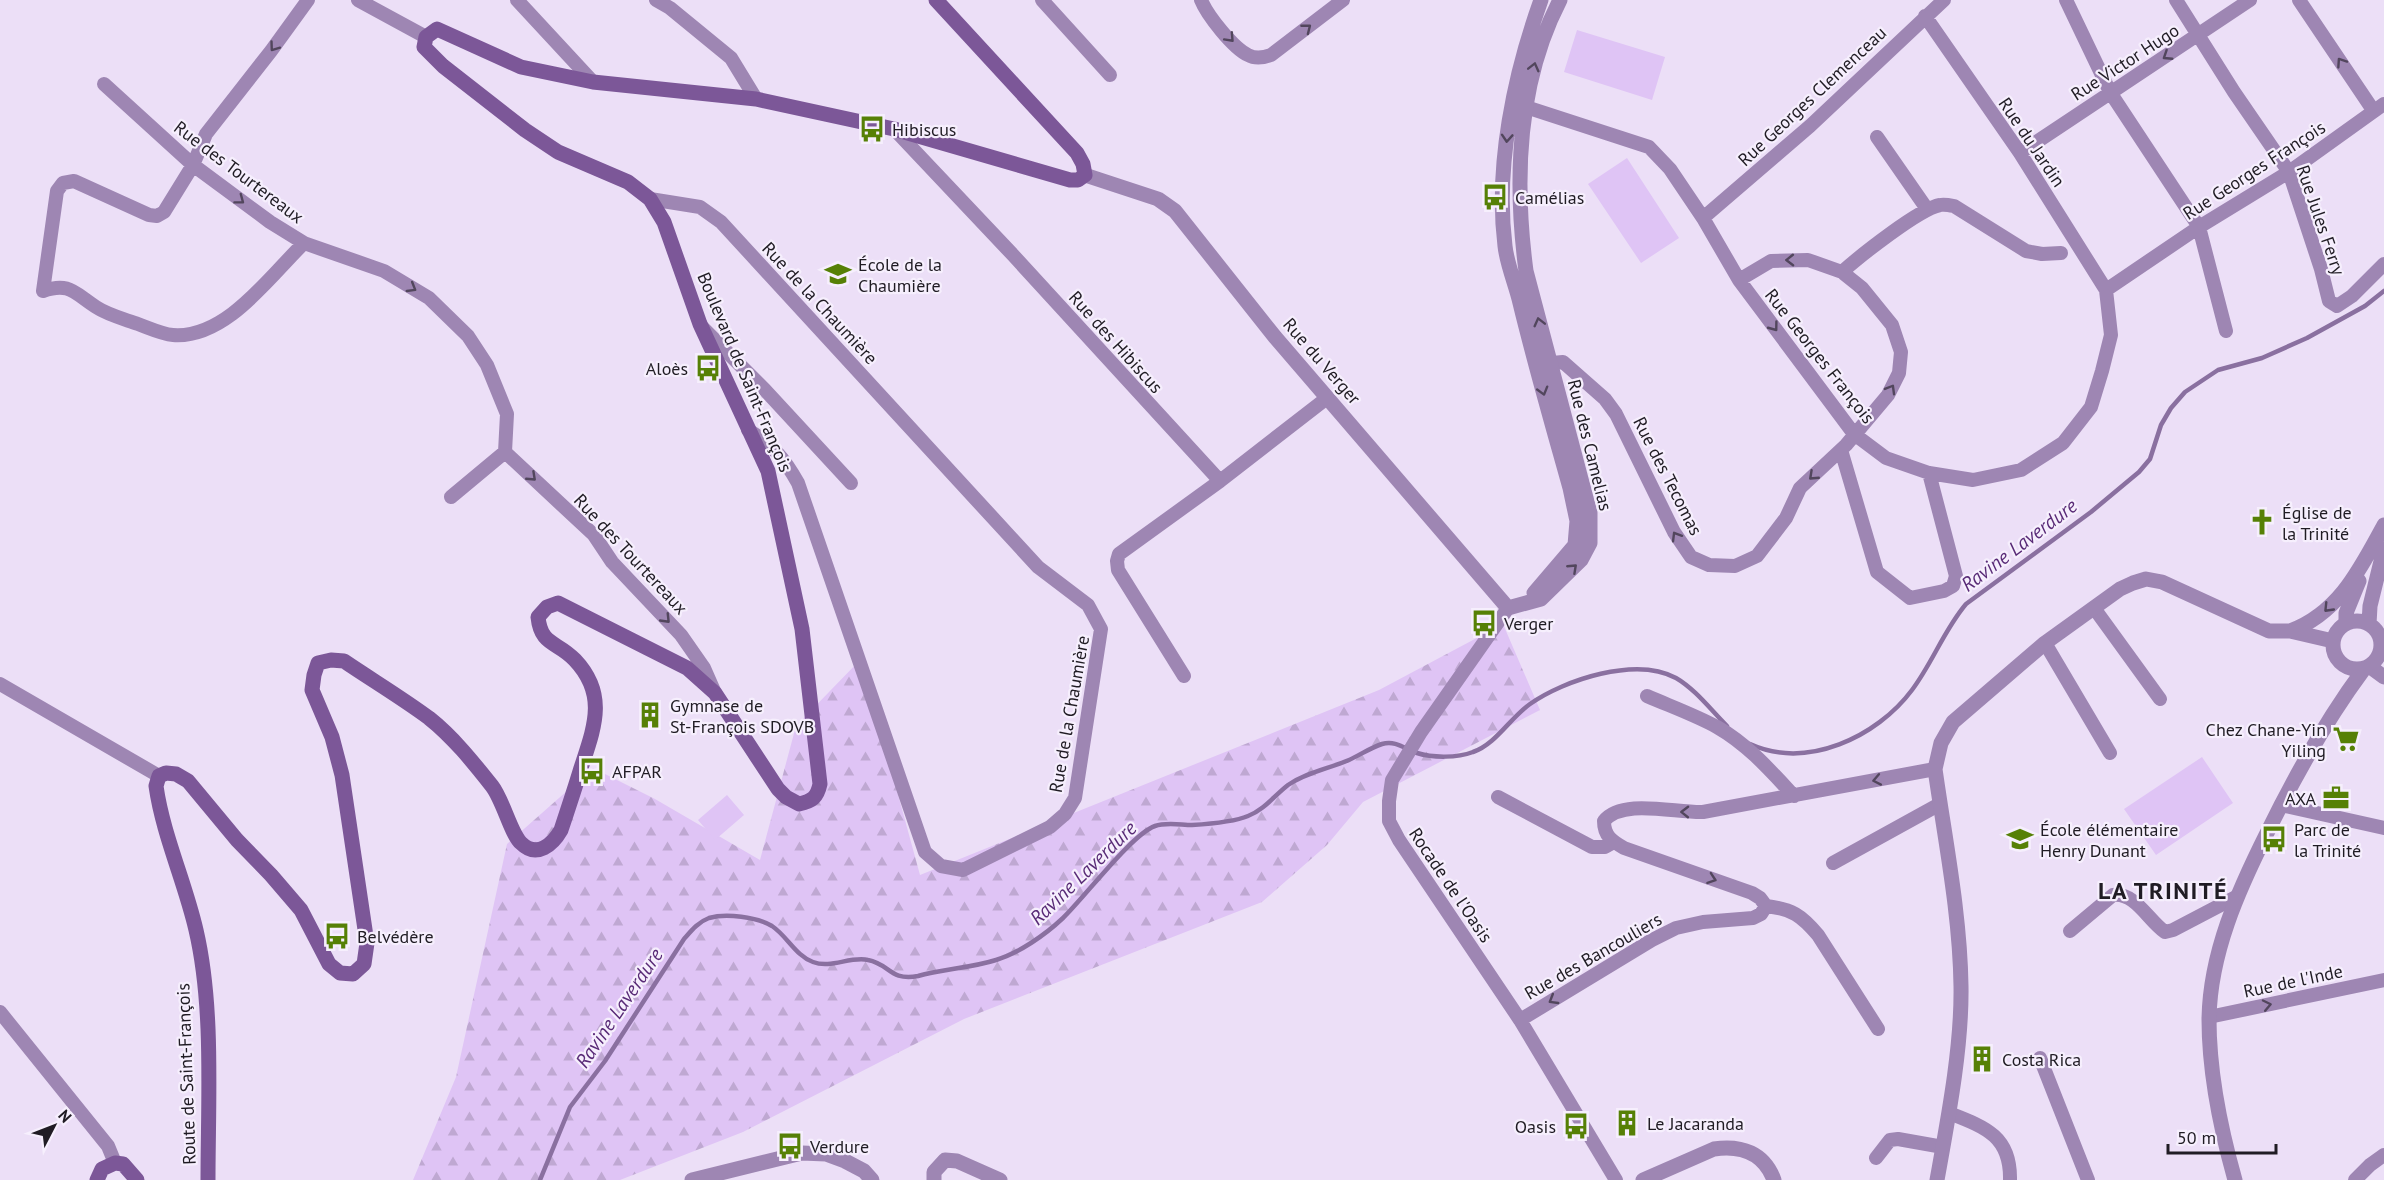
<svg xmlns="http://www.w3.org/2000/svg" width="2384" height="1180" font-family="'PT Sans',sans-serif">
<defs>
<pattern id="forest-firs" width="22" height="20" patternUnits="userSpaceOnUse" patternTransform="scale(1.5)"><rect width="22" height="20" fill="#dfc4f5"/><path d="M5 1l3.5 6h-7zM16 11l3.5 6h-7z" fill="#bfa8d2"/></pattern>
</defs>
<rect width="100%" height="100%" fill="#ecdff7"/>
<path fill="url(#forest-firs)" d="M 1503,624 L 1540,710 L 1363,802 L 1327,845 L 1262,902 L 964,1019 L 743,1132 L 620,1180 L 413,1180 L 456,1077 L 507,844 L 593,768 L 655,799 L 760,860 L 796,726 L 861,659 L 920,875 L 1379,690 Z"/>
<path fill="#dfc4f5" d="M 1577,30 L 1665,57 L 1652,100 L 1564,72 Z
M 1627,158 L 1679,238 L 1641,263 L 1588,184 Z
M 2202,757 L 2233,803 L 2156,855 L 2124,809 Z
M 727,795 L 744,815 L 715,840 L 698,820 Z"/>
<g fill="none" stroke-linecap="round" stroke-linejoin="round">
<path stroke="#8a70a0" stroke-width="4.5" d="M 1750,744 C 1807,770 1877,737 1912,690 C 1933,662 1944,630 1966,604 L 2091,512 L 2139,472 L 2150,459 L 2161,425 L 2171,408 L 2185,392 L 2218,370 L 2262,358 L 2307,338 L 2365,306 L 2384,291
M 540,1180 L 570,1107 L 605,1061 L 684,939 C 691,931 698,922 709,918 C 726,913 757,917 772,926 C 787,936 796,956 813,962 C 831,969 850,956 868,960 C 890,964 889,981 918,976 C 943,969 971,968 996,960 C 1019,953 1045,935 1063,918 C 1084,898 1132,834 1155,826 C 1166,822 1181,825 1192,825 C 1208,824 1234,822 1248,816 C 1264,810 1275,795 1288,785 C 1307,772 1328,769 1349,760 C 1360,755 1370,748 1382,744 C 1396,740 1405,749 1417,753 C 1433,758 1457,758 1473,752 C 1496,744 1510,718 1530,704 C 1564,680 1636,656 1676,678 C 1695,689 1711,710 1727,726"/>
<path stroke="#9e86b3" stroke-width="14" d="M 358,0 L 426,37
M 517,0 L 593,82
M 656,0 L 670,8 L 731,58 L 756,99
M 1042,0 L 1110,75
M 1201,0 C 1207,15 1233,48 1248,55 C 1255,59 1263,58 1271,55 L 1343,0
M 2066,0 L 2110,92 L 2199,227 L 2226,331
M 2176,0 L 2234,92 L 2289,172 L 2321,269 L 2329,301 L 2337,306 L 2352,296 L 2384,264
M 2299,0 L 2373,110
M 1925,16 L 2020,153 L 2106,290
M 104,84 L 193,165 L 270,222 L 304,243 L 384,271 L 429,298 L 468,336 L 487,365 L 507,414 L 505,452 L 594,535 L 612,562 L 681,635 L 704,668 L 715,693
M 1517,104 L 1649,147 L 1670,169 L 1703,218 L 1739,280 L 1854,434 L 1886,458 L 1929,473 L 1973,480 L 2021,470 L 2063,443 L 2091,407 L 2102,371 L 2111,335 L 2106,290 L 2199,227 L 2289,172 L 2384,104
M 894,129 L 1013,255 L 1220,481 L 1327,398
M 1877,137 L 1927,209
M 2020,153 L 2250,0
M 650,199 L 700,207 L 721,222 L 1038,567 L 1088,605 L 1101,629 L 1075,798 L 1065,814 L 1050,827 L 963,870 L 941,866 L 925,852 L 798,483 C 784,458 773,445 748,430
M 1703,218 L 1810,126 L 1944,0
M 304,243 C 270,276 226,339 173,335 C 162,334 149,328 138,324 C 124,319 108,315 96,307 C 74,293 70,282 43,291 L 57,191 L 63,183 L 74,181 L 149,215 L 157,216 L 164,212 L 193,165 L 206,134 L 271,51 L 308,0
M 1842,272 C 1860,256 1919,209 1940,205 C 1944,204 1949,205 1954,206 L 2026,251 L 2042,254 L 2061,253
M 703,328 L 765,390 L 851,483
M 1541,364 L 1563,362 L 1605,399 L 1616,414 L 1674,532 L 1691,557 L 1709,565 L 1735,566 L 1757,556 L 1786,518 L 1800,488 L 1846,445 L 1888,395 L 1899,373 L 1901,352 L 1892,325 L 1862,288 L 1842,272 L 1808,260 L 1771,261 L 1739,280
M 1841,450 L 1877,572 L 1910,598 L 1944,591 L 1953,586 L 1956,576 L 1929,473
M 451,497 L 505,452
M 1508,608 L 1421,732 L 1392,780 L 1389,801 L 1389,821 L 1399,840 L 1520,1020 L 1616,1180
M 2094,608 L 2160,699
M 2045,643 L 2110,753
M 1184,676 L 1118,570 L 1117,561 L 1119,554 L 1220,481
M 0,684 L 159,776
M 1647,696 C 1670,706 1695,715 1717,727 C 1747,744 1770,770 1794,796
M 1498,797 L 1592,847 L 1605,847 L 1614,842
M 2281,805 L 2384,828
M 1833,863 L 1940,804
M 1766,906 C 1792,909 1801,915 1818,935 L 1878,1029
M 2070,931 L 2113,895 C 2135,892 2148,920 2165,932 L 2173,930 L 2236,897
M 0,1012 L 108,1146 L 115,1163
M 2209,1017 L 2384,980
M 1520,1020 L 1652,940 L 1676,928 L 1703,922 L 1753,918 L 1761,914 L 1766,906 L 1760,898 L 1752,893 L 1624,848 C 1612,841 1604,836 1604,821 C 1622,798 1675,813 1703,812 L 1935,769
M 2040,1058 L 2088,1180
M 1949,1113 C 1985,1127 2011,1136 2010,1180
M 1876,1158 L 1890,1140 L 1898,1139 L 1943,1147
M 2355,1180 L 2370,1165 L 2384,1155"/>
<path stroke="#9e86b3" stroke-width="15" d="M 1085,175 L 1158,199 L 1175,211 L 1275,337 L 1508,608
M 1534,593 L 1575,545 L 1577,521 L 1570,488 C 1553,427 1535,365 1520,303 C 1516,285 1507,265 1505,246 C 1495,166 1514,75 1541,0
M 1508,608 L 1541,599 L 1581,560 L 1590,543 L 1590,513 L 1526,271 C 1514,180 1517,83 1560,0
M2333 645a24 24 0 1 1 48 0a24 24 0 1 1-48 0Z
M 2346,623 L 2346,613 L 2359,581
M 2369,624 L 2370,606 L 2384,549
M 2290,631 C 2339,613 2360,569 2384,525
M 2369,666 L 2384,677
M 692,1180 L 802,1153 L 826,1154 L 845,1161 L 864,1171 L 872,1180
M 934,1180 L 934,1172 L 945,1160 L 957,1161 L 1000,1180
M 1643,1180 L 1714,1149 C 1742,1145 1764,1153 1774,1180
M 1937,1180 C 1948,1119 1962,1047 1961,986 C 1960,913 1945,840 1935,769 L 1941,743 L 1953,722 L 2045,643 L 2120,589 L 2133,583 L 2146,579 L 2162,582 L 2269,631 L 2290,631 L 2333,641
M 2235,1180 C 2220,1127 2209,1074 2209,1019 C 2210,953 2238,891 2267,833 C 2295,776 2326,720 2364,669"/>
<path stroke="#7c5798" stroke-width="15" d="M 97,1180 L 102,1169 L 115,1163 L 123,1164 L 137,1180
M 208,1180 C 208,1101 214,1007 196,930 C 185,882 163,835 156,786 L 159,776 L 166,773 L 176,774 L 188,781 L 237,840 L 271,875 L 301,910 L 329,964 L 340,973 L 353,974 L 364,964 L 367,943 L 342,775 L 332,737 L 312,690 L 314,675 L 318,663 L 331,660 L 344,661 C 372,680 402,698 429,718 C 453,737 473,762 492,786 C 503,800 511,834 521,843 C 537,859 553,844 561,830 C 568,809 575,788 581,768 C 594,728 608,695 575,660 C 557,641 541,646 538,617 L 547,607 L 558,603 L 687,668 L 715,693 L 778,789 L 786,797 L 799,804 C 812,801 817,798 820,784 L 802,629 L 768,471 L 700,324 L 664,222 L 650,199 L 628,182 L 558,152 L 525,130 L 443,66 L 424,47 L 426,37 L 437,29 L 521,67 L 593,82 L 756,99 L 894,129 L 1070,180 L 1078,180 L 1085,175 L 1083,164 L 1077,153 L 936,0"/>
</g>
<defs><path id="oneway-chevron" d="M-2-3.5L2.5 0L-2 3.5" fill="none" stroke-width="1.6" stroke-linecap="round" stroke-linejoin="round" transform="scale(1.5)"/></defs>
<g stroke="#52465d">
<use href="#oneway-chevron" transform="translate(1307 28) rotate(-38)"/>
<use href="#oneway-chevron" transform="translate(1230 38) rotate(47)"/>
<use href="#oneway-chevron" transform="translate(274 47) rotate(126)"/>
<use href="#oneway-chevron" transform="translate(2167 56) rotate(147)"/>
<use href="#oneway-chevron" transform="translate(2341 62) rotate(-124)"/>
<use href="#oneway-chevron" transform="translate(1534 67) rotate(-76)"/>
<use href="#oneway-chevron" transform="translate(1507 138) rotate(94)"/>
<use href="#oneway-chevron" transform="translate(240 200) rotate(37)"/>
<use href="#oneway-chevron" transform="translate(1790 260) rotate(179)"/>
<use href="#oneway-chevron" transform="translate(412 288) rotate(31)"/>
<use href="#oneway-chevron" transform="translate(1539 322) rotate(-104)"/>
<use href="#oneway-chevron" transform="translate(1774 327) rotate(53)"/>
<use href="#oneway-chevron" transform="translate(1891 389) rotate(-60)"/>
<use href="#oneway-chevron" transform="translate(1543 391) rotate(74)"/>
<use href="#oneway-chevron" transform="translate(1813 476) rotate(137)"/>
<use href="#oneway-chevron" transform="translate(532 477) rotate(43)"/>
<use href="#oneway-chevron" transform="translate(1676 536) rotate(-121)"/>
<use href="#oneway-chevron" transform="translate(1573 568) rotate(-43)"/>
<use href="#oneway-chevron" transform="translate(2328 608) rotate(134)"/>
<use href="#oneway-chevron" transform="translate(666 619) rotate(46)"/>
<use href="#oneway-chevron" transform="translate(1877 780) rotate(169)"/>
<use href="#oneway-chevron" transform="translate(1685 812) rotate(-179)"/>
<use href="#oneway-chevron" transform="translate(1712 879) rotate(19)"/>
<use href="#oneway-chevron" transform="translate(1553 1000) rotate(149)"/>
<use href="#oneway-chevron" transform="translate(2267 1005) rotate(-12)"/>
</g>
<defs>
<g id="bus-bare" transform="scale(2.07)"><path d="M-5-6H5V4H4V6H2V4H-2V6H-4V4H-5ZM-3.5-4V0h7V-4ZM-3.5 1.2v1.5H-2V1.2ZM2 1.2v1.5H3.5V1.2Z" fill="#568006" stroke="#f6effd" stroke-width="2.5" paint-order="stroke"/></g>
<g id="school-bare" transform="scale(2.07)"><path d="M0-5L7-2L0 1L-7-2ZM-4 1L0 2.5L4 1V4Q0 6-4 4Z" fill="#568006" stroke="#f6effd" stroke-width="2.5" paint-order="stroke"/></g>
<g id="church-bare" transform="scale(2.07)"><path d="M-1.2-6h2.4v3.5h3.3v2.4h-3.3V6h-2.4V-.1h-3.3v-2.4h3.3Z" fill="#568006" stroke="#f6effd" stroke-width="2.5" paint-order="stroke"/></g>
<g id="building-bare" transform="scale(2.07)"><path d="M-4-6H4V6H1V3H-1V6H-4ZM-2.5-4.3h1.7v1.8h-1.7ZM.8-4.3h1.7v1.8H.8ZM-2.5-1h1.7V.8h-1.7ZM.8-1h1.7V.8H.8Z" fill="#568006" stroke="#f6effd" stroke-width="2.5" paint-order="stroke"/></g>
<g id="supermarket-bare" transform="scale(2.07)"><path d="M-6-5.5h2.5l.6 2H6L4.5 2H-2.5L-4.4-4H-6ZM-1.5 3.2a1.3 1.3 0 1 0 .1 0ZM3 3.2a1.3 1.3 0 1 0 .1 0Z" fill="#568006" stroke="#f6effd" stroke-width="2.5" paint-order="stroke"/></g>
<g id="office-bare" transform="scale(2.07)"><path d="M-6-3h4V-5.5h4V-3h4V5H-6ZM-1-4.5V-3h2v-1.5ZM-6 0V1H6V0Z" fill="#568006" stroke="#f6effd" stroke-width="2.5" paint-order="stroke"/></g>
</defs>
<g fill-rule="evenodd">
<use href="#bus-bare" x="872" y="129"/>
<use href="#bus-bare" x="1495" y="197"/>
<use href="#school-bare" x="838" y="274"/>
<use href="#bus-bare" x="708" y="368"/>
<use href="#church-bare" x="2262" y="522"/>
<use href="#bus-bare" x="1484" y="623"/>
<use href="#building-bare" x="650" y="715"/>
<use href="#supermarket-bare" x="2346" y="739"/>
<use href="#bus-bare" x="592" y="771"/>
<use href="#office-bare" x="2336" y="798"/>
<use href="#school-bare" x="2020" y="839"/>
<use href="#bus-bare" x="2274" y="839"/>
<use href="#bus-bare" x="337" y="936"/>
<use href="#building-bare" x="1982" y="1059"/>
<use href="#building-bare" x="1627" y="1123"/>
<use href="#bus-bare" x="1576" y="1126"/>
<use href="#bus-bare" x="790" y="1146"/>
</g>
<g text-anchor="middle" dominant-baseline="central" stroke-width="4.5" stroke-linejoin="round" paint-order="stroke">
<g font-size="18" fill="#201c24" stroke="#f6effd">
<text transform="translate(2125 62) rotate(-33)">Rue Victor Hugo</text>
<text transform="translate(1812 96) rotate(-43)">Rue Georges Clemenceau</text>
<text transform="translate(2032 142) rotate(56)">Rue du Jardin</text>
<text transform="translate(2254 170) rotate(-33)">Rue Georges François</text>
<text transform="translate(239 172) rotate(37)">Rue des Tourtereaux</text>
<text transform="translate(2321 220) rotate(71)">Rue Jules Ferry</text>
<text transform="translate(820 303) rotate(47)">Rue de la Chaumière</text>
<text transform="translate(1116 342) rotate(48)">Rue des Hibiscus</text>
<text transform="translate(1820 356) rotate(52)">Rue Georges François</text>
<text transform="translate(1322 361) rotate(49)">Rue du Verger</text>
<text transform="translate(745 372) rotate(67)">Boulevard de Saint-François</text>
<text transform="translate(1590 445) rotate(76)">Rue des Camelias</text>
<text transform="translate(1668 476) rotate(63)">Rue des Tecomas</text>
<text transform="translate(631 554) rotate(47)">Rue des Tourtereaux</text>
<text transform="translate(1069 714) rotate(-80)">Rue de la Chaumière</text>
<text transform="translate(1451 885) rotate(56)">Rocade de l'Oasis</text>
<text transform="translate(1593 956) rotate(-30)">Rue des Bancouliers</text>
<text transform="translate(2293 981) rotate(-12)">Rue de l'Inde</text>
<text transform="translate(186 1074) rotate(-92)">Route de Saint-François</text>
</g>
<g font-size="18" fill="#201c24" stroke="#f6effd" text-anchor="start">
<text x="892" y="129">Hibiscus</text>
<text x="1515" y="197">Camélias</text>
<text x="858" y="264">École de la<tspan x="858" dy="21">Chaumière</tspan></text>
<text x="688" y="368" text-anchor="end">Aloès</text>
<text x="2282" y="512">Église de<tspan x="2282" dy="21">la Trinité</tspan></text>
<text x="1504" y="623">Verger</text>
<text x="670" y="705">Gymnase de<tspan x="670" dy="21">St-François SDOVB</tspan></text>
<text x="2326" y="729" text-anchor="end">Chez Chane-Yin<tspan x="2326" dy="21">Yiling</tspan></text>
<text x="612" y="771">AFPAR</text>
<text x="2316" y="798" text-anchor="end">AXA</text>
<text x="2040" y="829">École élémentaire<tspan x="2040" dy="21">Henry Dunant</tspan></text>
<text x="2294" y="829">Parc de<tspan x="2294" dy="21">la Trinité</tspan></text>
<text x="357" y="936">Belvédère</text>
<text x="2002" y="1059">Costa Rica</text>
<text x="1647" y="1123">Le Jacaranda</text>
<text x="1556" y="1126" text-anchor="end">Oasis</text>
<text x="810" y="1146">Verdure</text>
</g>
<g font-size="20" font-style="italic" fill="#592b77" stroke="#f6effd">
<text transform="translate(2019 545) rotate(-37)">Ravine Laverdure</text>
<text transform="translate(1083 873) rotate(-44)">Ravine Laverdure</text>
<text transform="translate(619 1008) rotate(-56)">Ravine Laverdure</text>
</g>
<g font-size="24" font-weight="bold" letter-spacing="1.5" fill="#201c24" stroke="#f6effd">
<text x="2163" y="890">LA TRINITÉ</text>
</g>
</g>
<g transform="translate(54 1126) rotate(48)" stroke="#f6effd" stroke-width="4.5" paint-order="stroke">
<path d="M0-4.5L10 22L0 15L-10 22Z" fill="#201c24"/>
<text y="-9" font-size="16" font-weight="bold" text-anchor="middle" fill="#201c24">N</text>
</g>
<path d="M2168 1144v9h108v-9" fill="none" stroke="#201c24" stroke-width="3"/>
<text x="2177" y="1144" font-size="18" fill="#201c24" stroke="#f6effd" stroke-width="4.5" paint-order="stroke">50 m</text>
</svg>
